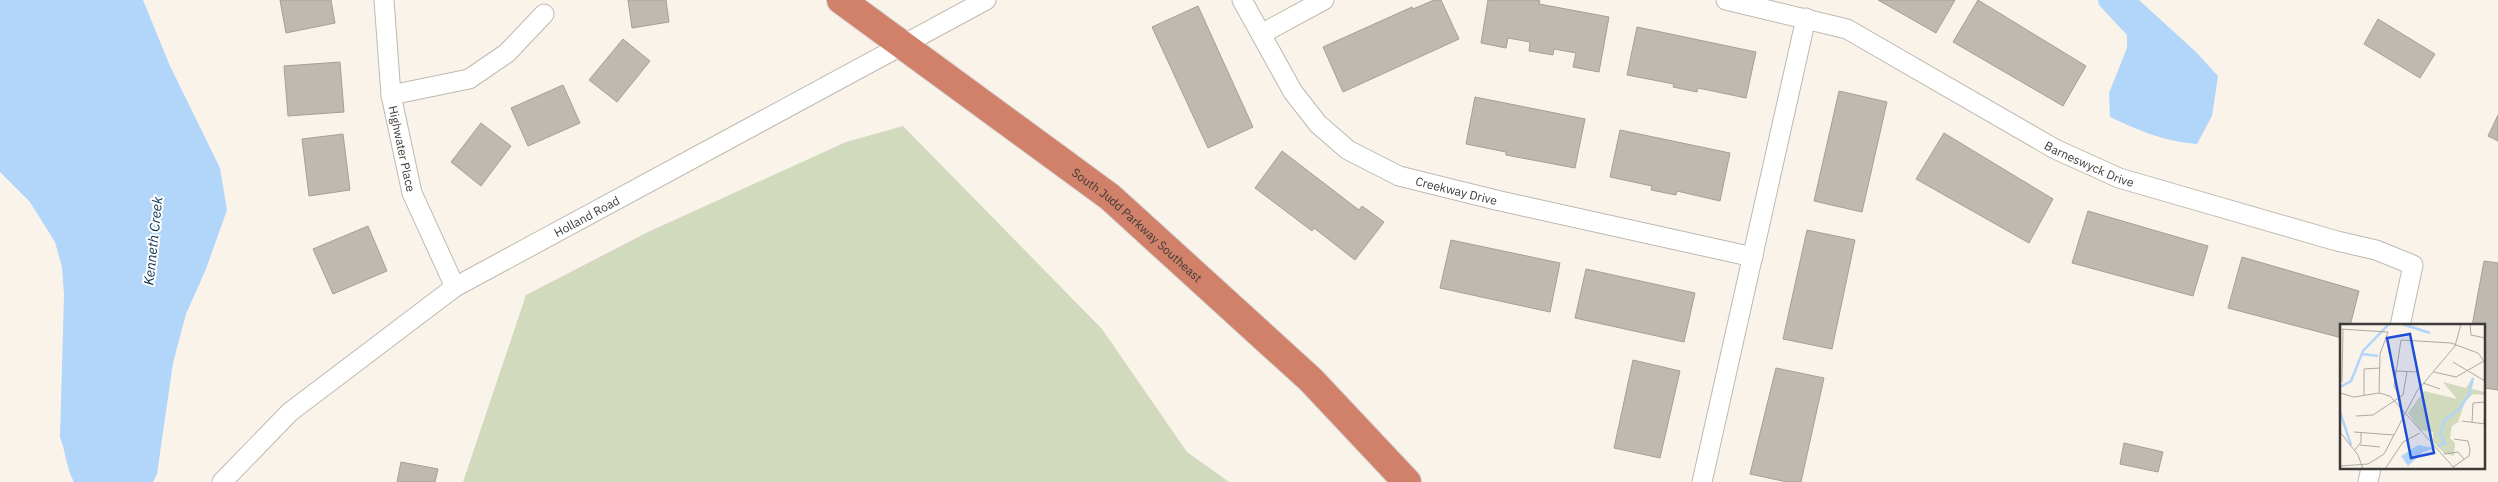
<svg xmlns="http://www.w3.org/2000/svg" width="2498" height="482" font-family="'IBM Plex Sans',sans-serif">
<rect width="100%" height="100%" fill="#f9f3ea"/>
<path fill="#d2dabd" d="M 903,126 L 1102,329 L 1187,452 L 1229,482 L 463,482 L 526,295 L 648,232 L 846,142 Z"/>
<path fill="#b2d5fa" d="M 0,0 L 143,0 L 170,66 L 220,168 L 227,210 L 206,269 L 186,314 L 173,363 L 157,474 L 153,482 L 74,482 C 66,468 66,452 60,437 L 64,295 L 62,267 L 55,242 L 30,202 L 0,172 Z
M 2098,0 L 2139,0 L 2196,52 L 2218,76 L 2212,116 L 2197,144 C 2165,142 2138,130 2110,117 L 2109,93 L 2127,48 L 2127,35 L 2099,5 Z"/>
<path fill="#bfbab1" stroke="#a5a097" d="M 280,0 L 331,0 L 335,23 L 286,33 Z
M 628,0 L 666,0 L 669,22 L 632,28 Z
M 1434,0 L 1441,0 L 1459,39 L 1343,92 L 1323,47 L 1412,7 L 1413,9 Z
M 1488,0 L 1536,0 L 1540,1 L 1539,4 L 1609,17 L 1599,72 L 1573,67 L 1576,53 L 1554,49 L 1553,55 L 1529,51 L 1530,42 L 1508,38 L 1506,48 L 1481,43 Z
M 1878,0 L 1955,0 L 1936,33 Z
M 1978,0 L 2086,66 L 2063,106 L 1953,42 Z
M 1198,6 L 1253,127 L 1208,148 L 1152,27 Z
M 2378,19 L 2435,54 L 2420,78 L 2364,44 Z
M 1637,27 L 1756,52 L 1746,98 L 1698,88 L 1697,92 L 1673,87 L 1674,84 L 1627,75 Z
M 623,39 L 650,61 L 617,102 L 589,80 Z
M 340,62 L 344,112 L 288,116 L 284,66 Z
M 563,85 L 580,123 L 528,146 L 511,108 Z
M 1839,91 L 1887,102 L 1862,212 L 1814,201 Z
M 1475,97 L 1585,119 L 1575,168 L 1506,155 L 1506,152 L 1466,144 Z
M 2498,115 L 2498,141 L 2488,136 Z
M 481,123 L 511,146 L 481,186 L 451,162 Z
M 1620,130 L 1730,153 L 1720,201 L 1677,191 L 1676,195 L 1651,190 L 1652,186 L 1610,177 Z
M 1944,133 L 2053,199 L 2029,243 L 1916,179 Z
M 343,134 L 350,190 L 309,196 L 302,139 Z
M 1282,151 L 1359,210 L 1362,206 L 1384,222 L 1355,260 L 1314,228 L 1312,231 L 1255,188 Z
M 2088,211 L 2208,246 L 2193,296 L 2072,263 Z
M 368,226 L 387,271 L 333,294 L 313,249 Z
M 1807,230 L 1855,240 L 1832,349 L 1783,339 Z
M 1451,240 L 1560,263 L 1550,312 L 1440,288 Z
M 2242,257 L 2359,291 L 2350,326 L 2342,326 L 2342,338 L 2228,308 Z
M 2484,261 L 2498,263 L 2498,390 L 2484,388 L 2484,326 L 2472,326 Z
M 1586,269 L 1695,293 L 1684,342 L 1575,318 Z
M 1633,360 L 1680,371 L 1660,458 L 1614,448 Z
M 1776,368 L 1824,378 L 1801,482 L 1787,482 L 1750,474 Z
M 2124,443 L 2163,452 L 2158,472 L 2120,464 Z
M 401,462 L 438,469 L 435,482 L 397,482 Z"/>
<g fill="none" stroke-linecap="round" stroke-linejoin="round">
<g stroke="#beb9b0" stroke-width="21">
<g id="street">
<path id="s1" d="M 384,0 L 391,95 L 412,193 L 455,287"/>
<path id="s2" d="M 1242,0 L 1293,92 L 1318,124 L 1348,150 L 1399,176 L 1496,200 L 1753,257"/>
<path id="s3" d="M 1726,0 L 1847,29 L 2055,149 L 2119,178 L 2337,241 L 2376,250 L 2413,265 L 2400,326"/>
<path d="M 1261,34 L 1324,0"/>
<path d="M 391,95 L 469,79 L 507,53 L 544,14"/>
<path id="s4" d="M 222,482 L 290,412 L 455,287 L 986,0"/>
<path d="M 1702,482 L 1806,18"/>
<path d="M 2368,482 L 2371,468"/>
</g>
</g>
<g stroke="#d4d4d3" stroke-width="30">
<g id="highway">
<path id="s5" d="M 841,0 L 1110,197 L 1311,380 L 1407,482"/>
</g>
</g>
<use href="#street" stroke="#fff" stroke-width="19"/>
<use href="#highway" stroke="#d18069" stroke-width="28"/>
</g>
<g text-anchor="middle" dominant-baseline="central" stroke-width="4" stroke-linejoin="round" paint-order="stroke">
<g font-size="12" fill="#3d3b38" stroke="#fff">
<text stroke="none"><textPath href="#s1" startOffset="150">Highwater Place</textPath></text>
<text stroke="none"><textPath href="#s3" startOffset="402">Barneswyck Drive</textPath></text>
<text stroke="none"><textPath href="#s2" startOffset="302">Creekway Drive</textPath></text>
<text stroke="none"><textPath href="#s4" startOffset="454">Holland Road</textPath></text>
<text stroke="none"><textPath href="#s5" startOffset="372">South Judd Parkway Southeast</textPath></text>
</g>
<g font-size="14" font-style="italic" fill="#0e3456" stroke="#fff">
<text transform="translate(153 241) rotate(-84)">Kenneth Creek</text>
</g>
</g>
<g transform="translate(2340 324)">
<rect width="145" height="145" fill="#f9f3ea"/>
<path d="M 133,53 L 132,65 L 145,68 L 145,71 L 133,70 L 125,78 L 118,98 L 112,102 L 110,114 L 115,119 L 114,132 L 104,129 L 93,118 L 93,108 L 80,106 L 68,89 L 84,67 L 117,75 L 103,58 L 126,64 Z" fill="#d2dabd"/>
<path d="M 78,121 L 94,124 L 82,129 L 68,142 L 61,132 Z" fill="#b2d5fa"/>
<path fill="none" stroke="#b2d5fa" stroke-width="2.5" d="M 62,0 L 90,9M 22,30 L 38,32M 0,63 L 11,57 L 23,27 L 49,0M 0,88 L 11,121M 98,122 L 105,119 L 100,110 L 104,97 L 120,84 L 129,70 L 133,54"/>
<path fill="none" stroke="#aea9a3" stroke-width="1" d="M 130,0 L 131,11 L 145,14M 0,5 L 48,8 L 40,30 L 39,69M 113,38 L 145,57M 55,47 L 79,48M 94,48 L 116,53 L 144,37M 2,58 L 3,5M 83,59 L 100,65M 0,69 L 14,73 L 39,69 L 50,72 L 115,145M 24,72 L 24,45 L 40,44M 60,73 L 54,62 L 61,16 L 111,19 L 138,29 L 144,37M 16,92 L 33,91 L 63,71 L 67,48M 122,97 L 145,100M 132,99 L 133,79 L 145,78M 144,100 L 145,81M 0,108 L 18,131 L 23,145M 14,108 L 54,111M 20,121 L 40,123M 15,126 L 21,118 L 21,109M 104,130 L 118,128 L 124,135M 0,142 L 28,140 L 44,130 L 77,67 L 115,22 L 121,0M 113,143 L 129,132 L 130,126 L 128,117 L 114,115M 45,145 L 63,118 L 80,109"/>
<path fill="#1d4ed8" fill-opacity="0.15" stroke="#1d4ed8" stroke-width="2.5" d="M 70,10 L 94,129 L 71,134 L 47,14 Z"/>
<rect width="145" height="145" fill="none" stroke="#3d3b38" stroke-width="2.5"/>
</g>
</svg>
